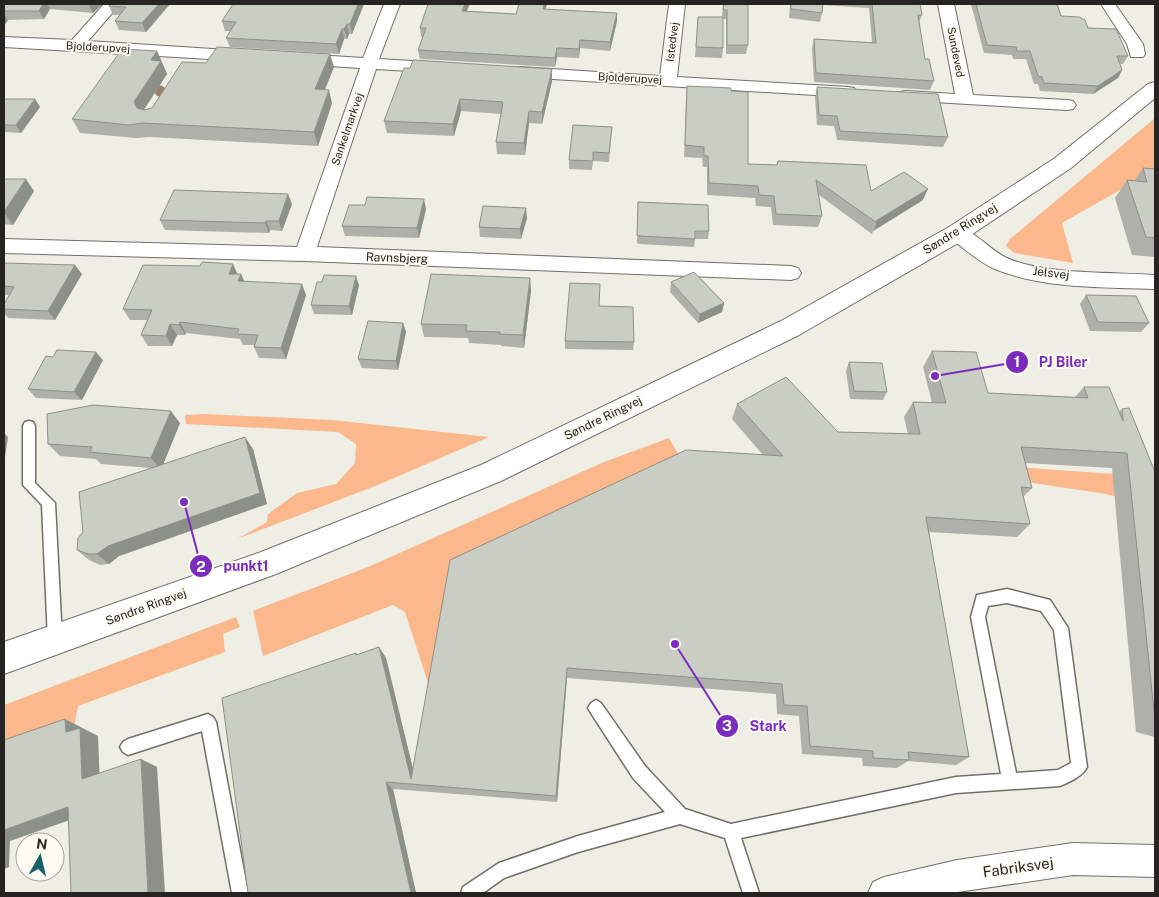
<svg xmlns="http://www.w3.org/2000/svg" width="1159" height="897" font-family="'Public Sans',sans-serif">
<rect width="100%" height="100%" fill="#efeee4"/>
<path fill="#fcb88d" d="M 1155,118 L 1155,188 L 1127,186 L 1062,223 L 1073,263 L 1014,253 L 1006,246 L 1010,239 Z
M 206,414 L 332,420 L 489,437 L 378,485 L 237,539 L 267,522 L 268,514 L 297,493 L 336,484 L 355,463 L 356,444 L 338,432 L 186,424 L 185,415 Z
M 669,438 L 683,462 L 453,568 L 428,683 L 405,612 L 393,605 L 263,656 L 253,611 L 368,567 L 604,462 Z
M 958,463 L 1155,477 L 1155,505 L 1100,493 L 992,477 Z
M 236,617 L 240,627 L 223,634 L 225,652 L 78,706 L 73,732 L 4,755 L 4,705 Z"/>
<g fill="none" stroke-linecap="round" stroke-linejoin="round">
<g stroke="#717068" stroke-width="3">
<path id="lane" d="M 29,421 L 33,422 L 35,426 L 35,483 L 55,503 L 62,640 L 60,645 L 55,647 L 50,645 L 48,640 L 42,505 L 23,485 L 23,426 L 25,422 Z
M 1007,589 L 1050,600 L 1068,628 L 1087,767 C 1083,776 1069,782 1060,786 L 956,793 L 741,838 L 759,893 L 743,893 L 725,838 L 680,824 L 578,852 L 504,878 L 483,893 L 461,893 L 463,887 L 499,863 L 578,836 L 665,812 L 633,778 L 591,713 L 588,708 L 591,703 L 596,700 L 601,703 L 645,766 L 685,809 L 731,824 L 956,777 L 1001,774 L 971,617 L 977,595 ZM 1007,603 L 1041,611 L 1054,630 L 1071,763 L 1058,770 L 1016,773 L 985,617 L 988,606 Z
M 208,714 L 213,717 L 216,722 L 248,893 L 232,893 L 202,731 L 128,755 L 123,752 L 120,747 L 123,742 L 128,739 Z"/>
</g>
<g stroke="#717068" stroke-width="2">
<path id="street" d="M 104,4 L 120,4 L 88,41 L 244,51 L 250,53 L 252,56 L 250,59 L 244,61 L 4,47 L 4,37 L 72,40 Z
M 384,4 L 400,4 L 379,59 L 444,63 L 450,64 L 452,68 L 450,72 L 444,73 L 376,69 L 317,247 L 791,266 L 798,268 L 801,273 L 798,278 L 791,280 L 305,261 L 4,253 L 4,239 L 297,247 L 360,68 L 300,64 L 294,62 L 292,59 L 294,56 L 300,54 L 363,58 Z
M 669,4 L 685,4 L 677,77 L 848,87 L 854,88 L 856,92 L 854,96 L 848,97 L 520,77 L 514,76 L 512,72 L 514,68 L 520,67 L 660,76 Z
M 938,4 L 954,4 L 973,95 L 1067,100 L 1073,101 L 1076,105 L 1073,109 L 1067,110 L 900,100 L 897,96 L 900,92 L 906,91 L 955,94 Z
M 1101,4 L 1115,4 L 1143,44 L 1145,54 L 1143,57 L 1131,57 L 1127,44 Z
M 957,226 C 977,232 990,251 1009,259 C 1049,275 1112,272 1155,275 L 1155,289 C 1103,287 1043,289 995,269 C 978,262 964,248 950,238 L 947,233 L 950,228 Z
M 1073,843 L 1155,845 L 1155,877 L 1073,875 L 951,893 L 868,893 L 873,882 L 884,877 L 957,860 Z"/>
</g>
<g stroke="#717068" stroke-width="2">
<path id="secondary" d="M 1155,82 L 1155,98 L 1071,168 L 965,239 L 799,335 L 501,481 L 276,574 L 4,674 L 4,642 L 261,552 L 481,465 L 781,321 L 949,227 L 1055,158 L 1148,84 Z"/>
</g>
<use href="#lane" fill="#fff" fill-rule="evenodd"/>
<use href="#street" fill="#fff" fill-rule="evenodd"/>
<use href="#secondary" fill="#fff" fill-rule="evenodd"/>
</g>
<circle fill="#987f67" cx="160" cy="91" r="5.5"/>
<path fill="#aeb0a9" d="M 4,4 L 102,4 L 93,13 L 50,9 L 44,19 L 8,20 L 4,26 Z
M 170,4 L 146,32 L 119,30 L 115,21 L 120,15 L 113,15 L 109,6 Z
M 364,4 L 352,34 L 349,34 L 347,39 L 344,39 L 339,54 L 230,47 L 226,38 L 230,31 L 225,31 L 222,21 Z
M 547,4 L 545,9 L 617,21 L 610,51 L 580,48 L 579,58 L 557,57 L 555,67 L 420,59 L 418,50 L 423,37 L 421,37 L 420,28 L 467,11 L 516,14 Z
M 723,4 L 748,4 L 748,45 L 746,54 L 726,54 L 726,19 L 723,19 L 723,48 L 722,58 L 695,57 L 698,17 L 722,17 Z
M 790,4 L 920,4 L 922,15 L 919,22 L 925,59 L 934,81 L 930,90 L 814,82 L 812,48 L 814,39 L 872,43 L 869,8 L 823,5 L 822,13 L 820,22 L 789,18 Z
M 971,4 L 1057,4 L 1061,16 L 1088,28 L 1128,56 L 1123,64 L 1120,64 L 1122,70 L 1118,78 L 1093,94 L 1040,91 L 1038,84 L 1034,84 L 1026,59 L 1013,59 L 1012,55 L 984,53 Z
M 157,51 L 167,74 L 144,110 L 152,108 L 206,63 L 334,67 L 325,90 L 332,103 L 318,146 L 149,137 L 136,138 L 80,133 L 72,119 Z
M 552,69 L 552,81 L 542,124 L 529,123 L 525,155 L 497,154 L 496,142 L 501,114 L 461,111 L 454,136 L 387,133 L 384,121 Z
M 687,86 L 731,91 L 748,164 L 777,165 L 778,161 L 871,191 L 923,200 L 873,231 L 872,234 L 819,195 L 822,216 L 818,227 L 773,225 L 771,207 L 756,206 L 755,198 L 707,195 L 707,167 L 703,167 L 702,158 L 684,157 L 686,98 Z
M 817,87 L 948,137 L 943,147 L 837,140 L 834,126 L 817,125 L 815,97 Z
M 4,99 L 35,99 L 40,107 L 21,133 L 4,132 Z
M 612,127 L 609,162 L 593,161 L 592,170 L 569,169 L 569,160 Z
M 1143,168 L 1155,169 L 1155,257 L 1132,255 L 1115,198 L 1127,180 L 1134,181 Z
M 4,179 L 34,191 L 13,225 L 4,224 Z
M 638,202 L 709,231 L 708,239 L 695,239 L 694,247 L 639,244 L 637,243 Z
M 292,204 L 282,231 L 270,230 L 269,233 L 165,230 L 160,220 Z
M 426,209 L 419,238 L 345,236 L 342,226 Z
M 527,218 L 521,239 L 480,237 L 479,227 Z
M 4,263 L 82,274 L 55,320 L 8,318 L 4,313 L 4,304 L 9,295 L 4,295 Z
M 237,274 L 245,282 L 306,295 L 286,359 L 259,358 L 254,347 L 255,345 L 243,345 L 240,339 L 186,333 L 185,335 L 177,335 L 172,346 L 148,346 L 141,335 L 147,320 L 130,320 L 123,309 Z
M 530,278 L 531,291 L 524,348 L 501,346 L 501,345 L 469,343 L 468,338 L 424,337 L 421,324 Z
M 671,282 L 724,303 L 722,312 L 698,323 L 670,292 Z
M 359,285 L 352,315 L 314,314 L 311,305 Z
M 1086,295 L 1149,323 L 1141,332 L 1090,331 L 1080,304 Z
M 599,306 L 634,342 L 633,350 L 565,349 L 565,341 Z
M 403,323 L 406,332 L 398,370 L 362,368 L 358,359 Z
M 932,351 L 988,393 L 1075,397 L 1084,387 L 1119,412 L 1122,409 L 1155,472 L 1155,737 L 1136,732 L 1112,468 L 1025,463 L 1032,488 L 1023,497 L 1030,524 L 1017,537 L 929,532 L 969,757 L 956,765 L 908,761 L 897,768 L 863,766 L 862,758 L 802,754 L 799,716 L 777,714 L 776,694 L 567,678 L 557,802 L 393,789 L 416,893 L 248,893 L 356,653 L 357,655 L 379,647 L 386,658 L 413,769 L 763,455 L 732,419 L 737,404 L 838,432 L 908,434 L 904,417 L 913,402 L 932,403 L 923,367 Z
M 103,360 L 82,400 L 36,398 L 28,389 Z
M 849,362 L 887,392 L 883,400 L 850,399 L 846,371 Z
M 180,423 L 163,464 L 253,449 L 267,504 L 119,556 L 109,564 L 100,565 L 89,560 L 77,550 L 150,468 L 101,464 L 96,459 L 60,456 L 48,444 Z"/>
<path fill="#8d9089" d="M 43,4 L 47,4 L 50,9 L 44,19 L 39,11 Z
M 90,4 L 102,4 L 93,13 L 89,5 Z
M 159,4 L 170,4 L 146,32 L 142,23 Z
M 358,4 L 364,4 L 352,34 L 350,24 Z
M 465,4 L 470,4 L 463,20 L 462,11 Z
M 544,4 L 547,4 L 543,17 L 543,9 Z
M 617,13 L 617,21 L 610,51 L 610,42 Z
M 4,14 L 8,20 L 4,26 Z
M 347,24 L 349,34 L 347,39 L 344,29 Z
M 342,29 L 344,39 L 339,54 L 336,44 Z
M 580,40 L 580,48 L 579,58 L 579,49 Z
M 557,48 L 557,57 L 555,67 L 555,58 Z
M 157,51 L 167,74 L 140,115 L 134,102 L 151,60 Z
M 330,54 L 334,67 L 319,103 L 315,89 Z
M 552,69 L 552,81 L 542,124 L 542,112 Z
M 1122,70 L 1118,78 L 1093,94 L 1098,86 Z
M 329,90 L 332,103 L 318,146 L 314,132 Z
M 35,99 L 40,107 L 21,133 L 16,125 Z
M 460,99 L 461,111 L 454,136 L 453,124 Z
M 529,111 L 529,123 L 525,155 L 524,143 Z
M 26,179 L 34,191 L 13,225 L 4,212 Z
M 928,189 L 923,200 L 873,231 L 877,223 L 876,221 Z
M 288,194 L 292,204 L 282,231 L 279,221 Z
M 424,199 L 426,209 L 419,238 L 417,228 Z
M 526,208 L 527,218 L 521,239 L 520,229 Z
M 266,221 L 270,230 L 269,233 L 265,223 Z
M 233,264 L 238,275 L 229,274 Z
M 75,265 L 82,274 L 55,320 L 48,311 Z
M 241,274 L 246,285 L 238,281 Z
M 356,276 L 359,285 L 352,315 L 349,306 Z
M 530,278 L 531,291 L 524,348 L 523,335 Z
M 302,284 L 306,295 L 286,359 L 281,348 Z
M 724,303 L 722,312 L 698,323 L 700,314 Z
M 180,322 L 186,333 L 185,335 L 179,325 Z
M 403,323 L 406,332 L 398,370 L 396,361 Z
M 170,324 L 177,335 L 172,346 L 166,336 Z
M 96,352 L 103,360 L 82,400 L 74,392 Z
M 171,411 L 180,423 L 161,470 L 151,458 Z
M 4,433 L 8,437 L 4,464 Z
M 245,437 L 253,449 L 267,504 L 119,556 L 109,564 L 97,554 L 108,546 Z
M 379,647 L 386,658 L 417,786 L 411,779 Z
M 567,668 L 567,678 L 557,802 L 556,796 Z
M 65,719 L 98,736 L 100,786 L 82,779 L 66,732 Z
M 141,759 L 157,767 L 165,893 L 148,893 Z
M 386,782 L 393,789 L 416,893 L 411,893 Z
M 68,807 L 87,814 L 10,841 L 9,867 L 4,869 L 4,830 Z"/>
<path fill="#cacdc4" stroke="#8d9089" d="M 4,4 L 43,4 L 39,11 L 4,11 Z
M 111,4 L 159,4 L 142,23 L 115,21 L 126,7 L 109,6 Z
M 233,4 L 358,4 L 350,24 L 347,24 L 344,29 L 342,29 L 336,44 L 226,38 L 236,22 L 222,21 Z
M 428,4 L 465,4 L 462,11 L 516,14 L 519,4 L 544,4 L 543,9 L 617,13 L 610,42 L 580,40 L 579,49 L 557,48 L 555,58 L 418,50 L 426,28 L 420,28 Z
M 724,4 L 748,4 L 748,45 L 727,45 L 727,10 L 723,10 Z
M 791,4 L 823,4 L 822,13 L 791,9 Z
M 872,4 L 920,4 L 922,15 L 918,15 L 925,59 L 929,59 L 934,81 L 816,73 L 814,39 L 876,43 Z
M 976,4 L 1057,4 L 1061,16 L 1079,17 L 1085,20 L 1088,28 L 1116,29 L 1128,56 L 1117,56 L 1122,70 L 1098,86 L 1044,83 L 1042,77 L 1038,76 L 1030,51 L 1017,51 L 1016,47 L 987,45 Z
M 698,17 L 723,17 L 723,48 L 696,47 Z
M 217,47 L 330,54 L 315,89 L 329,90 L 314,132 L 142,123 L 129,125 L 72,119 L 122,49 L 157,51 L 151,60 L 161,61 L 134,102 L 137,108 L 144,110 L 152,108 L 182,62 L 206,63 Z
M 413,60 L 552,69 L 542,112 L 529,111 L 524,143 L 496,142 L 503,102 L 460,99 L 453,124 L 384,121 L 404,68 L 410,68 Z
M 687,86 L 731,88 L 731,91 L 748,92 L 748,164 L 777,165 L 778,161 L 866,165 L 871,191 L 904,172 L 928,189 L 876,221 L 877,223 L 816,180 L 822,216 L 776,214 L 774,196 L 759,195 L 758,186 L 709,183 L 708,156 L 704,156 L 704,147 L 685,145 Z
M 817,87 L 938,94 L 948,137 L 840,131 L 837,116 L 819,115 Z
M 4,99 L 35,99 L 16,125 L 4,125 Z
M 573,125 L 612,127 L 609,153 L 593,152 L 593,161 L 569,160 Z
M 1143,168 L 1155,169 L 1155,238 L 1146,237 L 1127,180 L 1147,182 Z
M 4,179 L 26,179 L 4,212 Z
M 174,190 L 288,194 L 279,221 L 266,221 L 265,223 L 160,220 Z
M 367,197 L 424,199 L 417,228 L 342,226 L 349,205 L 365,205 Z
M 638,202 L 708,205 L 709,231 L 695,231 L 695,239 L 640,236 L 637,235 Z
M 483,206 L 526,208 L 520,229 L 479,227 Z
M 202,262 L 233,264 L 229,274 L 241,274 L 238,281 L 302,284 L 281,348 L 254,347 L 258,335 L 237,334 L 239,329 L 180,322 L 179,325 L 170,324 L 166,336 L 141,335 L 152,310 L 123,309 L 143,265 L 200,266 Z
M 4,263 L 75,265 L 48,311 L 4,309 L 4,304 L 14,287 L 4,286 Z
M 694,272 L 724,303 L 700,314 L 671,282 Z
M 431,274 L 530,278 L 523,335 L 499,334 L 500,332 L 466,331 L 467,325 L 421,324 Z
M 324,275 L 356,276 L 349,306 L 311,305 L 317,282 L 322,282 Z
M 570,283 L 600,284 L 599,306 L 633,307 L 634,342 L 565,341 Z
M 1086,295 L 1136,296 L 1149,323 L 1098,322 Z
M 368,321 L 403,323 L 396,361 L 358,359 Z
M 57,350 L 96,352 L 74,392 L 28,389 L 46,356 L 53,357 Z
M 932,351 L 976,352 L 988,393 L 1088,398 L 1084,387 L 1109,387 L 1123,421 L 1122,409 L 1129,408 L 1155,472 L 1155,720 L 1127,453 L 1021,447 L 1032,488 L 1021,487 L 1030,524 L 926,517 L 969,757 L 908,752 L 909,760 L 873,758 L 873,751 L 810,746 L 807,706 L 784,705 L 782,684 L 567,668 L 556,796 L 386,782 L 411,893 L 248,893 L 222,698 L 356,653 L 356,655 L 379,647 L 411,779 L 450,560 L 686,450 L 783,456 L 737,404 L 786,377 L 838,432 L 920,434 L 913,402 L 946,403 Z
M 849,362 L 882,363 L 887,392 L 854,391 Z
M 93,405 L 171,411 L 151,458 L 90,452 L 92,447 L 48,444 L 47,414 Z
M 245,437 L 260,493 L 108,546 L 97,554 L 88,554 L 77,550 L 78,538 L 83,532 L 79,492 Z
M 65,719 L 66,732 L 80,728 L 82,779 L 141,759 L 148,893 L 71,893 L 68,807 L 4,830 L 4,740 Z"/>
<g text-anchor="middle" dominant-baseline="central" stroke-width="4" stroke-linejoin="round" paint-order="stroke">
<g font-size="11" fill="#252421" stroke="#fdfbf2">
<text transform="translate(672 42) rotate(-83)">Istedvej</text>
<text transform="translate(98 47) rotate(3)">Bjolderupvej</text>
<text transform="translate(956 52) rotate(79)">Sundeved</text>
<text transform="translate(630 78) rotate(3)">Bjolderupvej</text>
<text transform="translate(347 129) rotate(-71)">Sankelmarkvej</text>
</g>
<g font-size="12" fill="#252421" stroke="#fdfbf2">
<text transform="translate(960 229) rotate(-32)">Søndre Ringvej</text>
<text transform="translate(397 258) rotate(2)">Ravnsbjerg</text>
<text transform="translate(1051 273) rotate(7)">Jelsvej</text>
<text transform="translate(603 418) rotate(-26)">Søndre Ringvej</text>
<text transform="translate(146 607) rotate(-20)">Søndre Ringvej</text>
</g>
<g font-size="15" fill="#252421" stroke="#fdfbf2">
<text transform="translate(1018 867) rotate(-8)">Fabriksvej</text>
</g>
</g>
<path fill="none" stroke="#7b2cbf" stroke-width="2" d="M935 376L1017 362M184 502L201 566M675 644L727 726"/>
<g fill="#7b2cbf" stroke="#fdfbf2" stroke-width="2">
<circle cx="935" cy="376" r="5"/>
<circle cx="184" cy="502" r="5"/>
<circle cx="675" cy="644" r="5"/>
<circle cx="1017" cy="362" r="12"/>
<circle cx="201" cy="566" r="12"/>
<circle cx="727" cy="726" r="12"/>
</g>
<g font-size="15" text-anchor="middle" font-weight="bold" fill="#fff">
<text x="1017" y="367">1</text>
<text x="201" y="572">2</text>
<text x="727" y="731">3</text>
</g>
<g font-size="14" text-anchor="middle" font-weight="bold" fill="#7b2cbf" stroke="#fdfbf2" stroke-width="4" stroke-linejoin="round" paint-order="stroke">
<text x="1063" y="367">PJ Biler</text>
<text x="246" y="571">punkt1</text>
<text x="768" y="731">Stark</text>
</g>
<rect width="1159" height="897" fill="none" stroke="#252421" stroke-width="10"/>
<g transform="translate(40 857) rotate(8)"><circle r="24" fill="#fdfbf2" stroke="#a7a59e"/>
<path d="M0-4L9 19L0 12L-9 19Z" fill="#16606e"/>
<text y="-8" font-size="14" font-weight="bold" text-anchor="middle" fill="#252421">N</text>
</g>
</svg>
